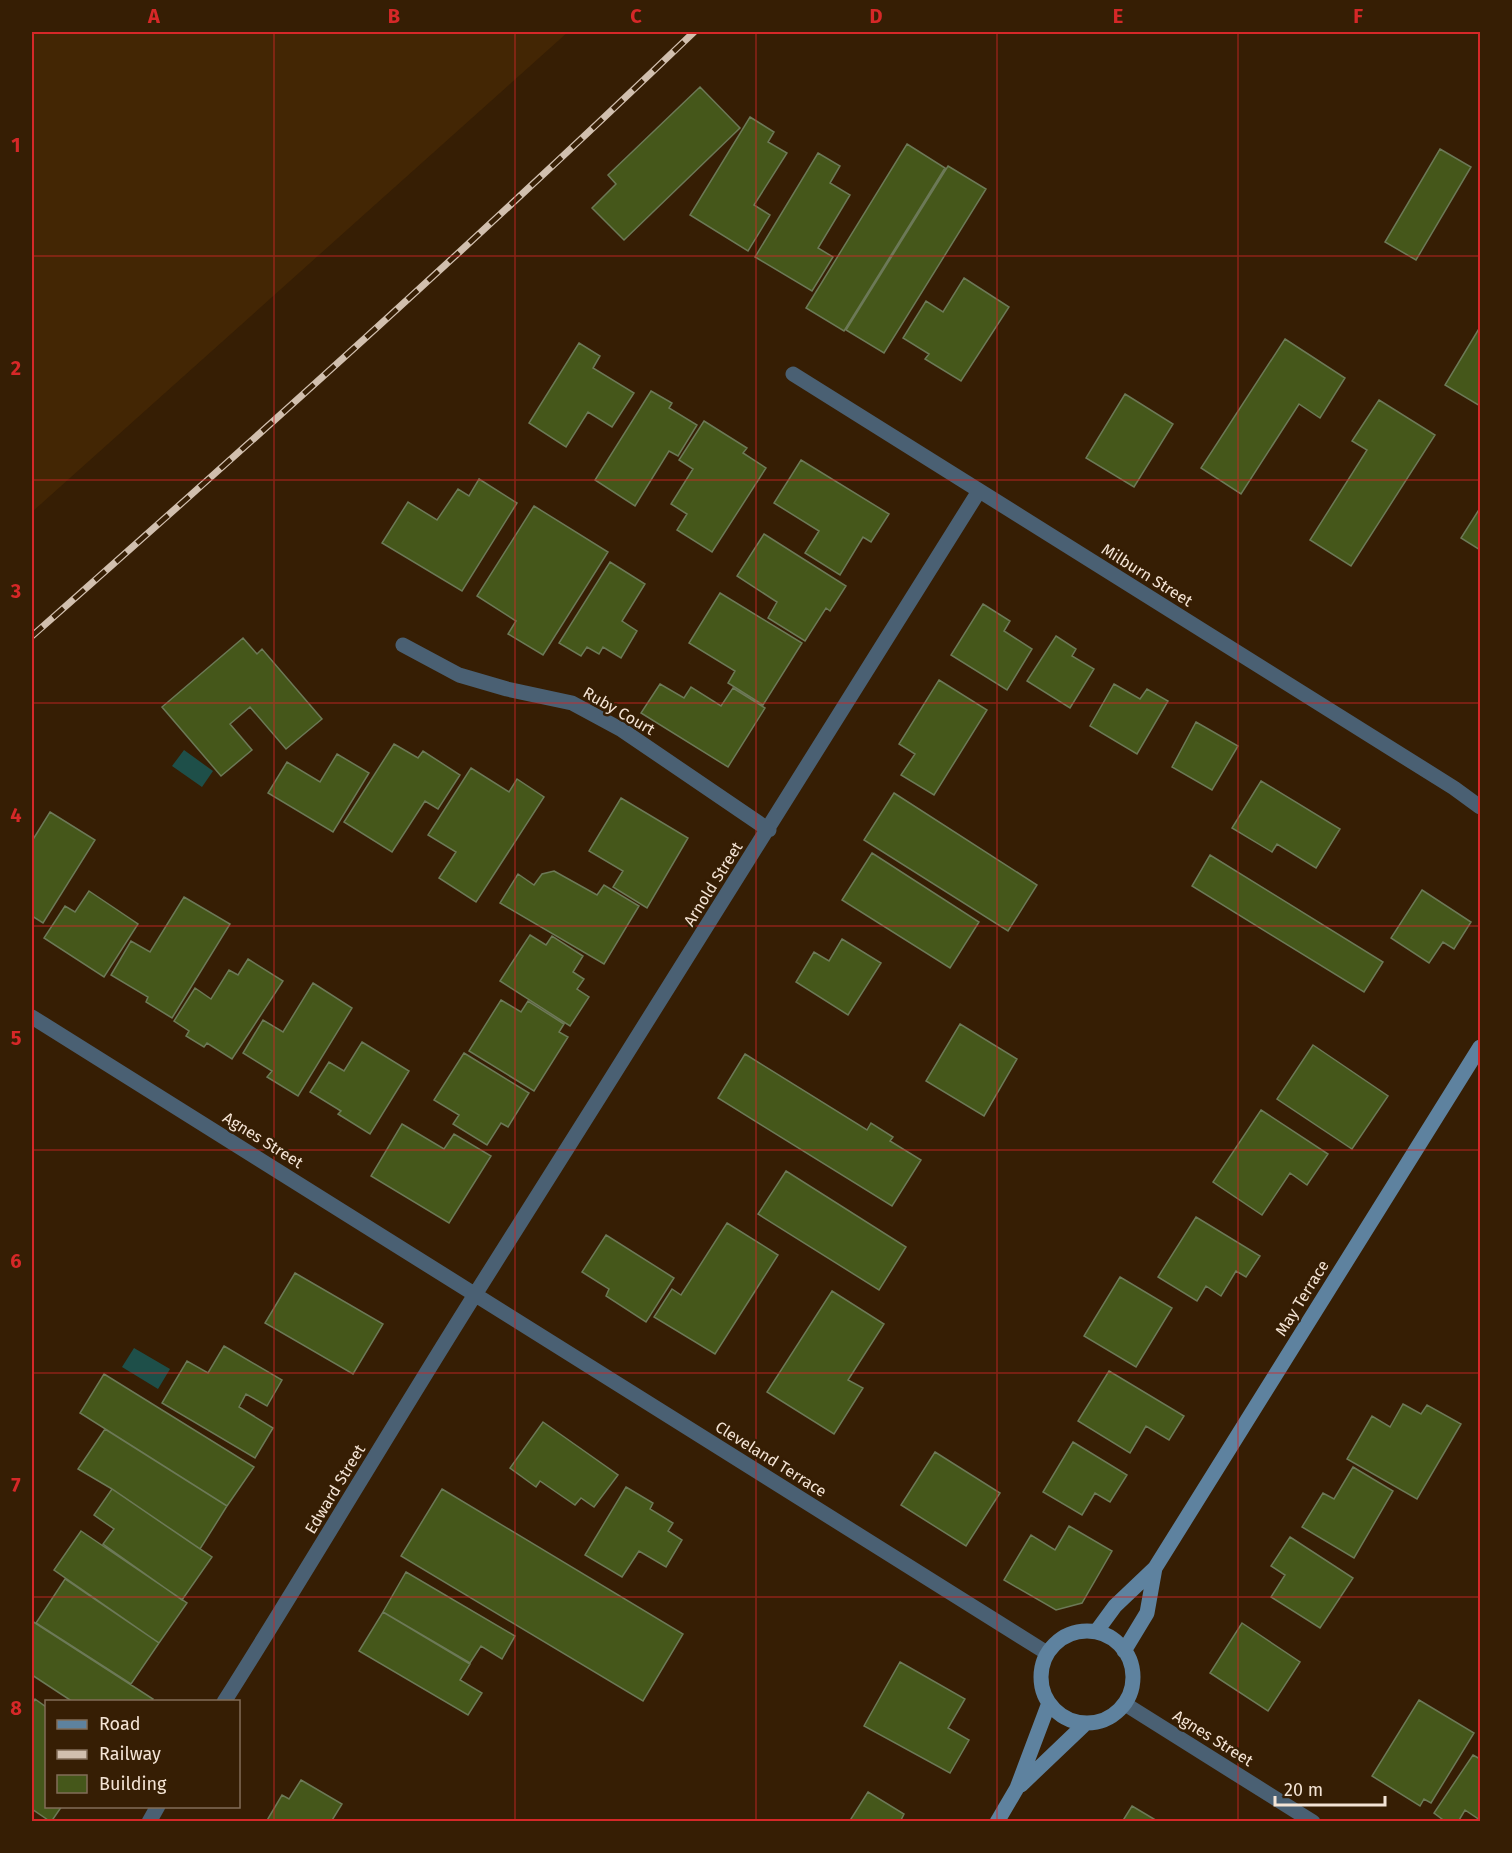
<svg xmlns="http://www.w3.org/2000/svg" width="1512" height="1853" font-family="'Fira Sans',sans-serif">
<rect width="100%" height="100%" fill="#361e04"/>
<path fill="#432604" d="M 32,32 L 568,32 L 32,512 Z"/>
<path fill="#1e4f49" d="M 184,750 L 213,771 L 202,787 L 172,766 Z
M 134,1348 L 170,1369 L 158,1389 L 122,1367 Z"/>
<path fill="#45571a" stroke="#6c7957" stroke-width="1.5" d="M 700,87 L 740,128 L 624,240 L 592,208 L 616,184 L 608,175 Z
M 750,117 L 774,132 L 768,142 L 787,153 L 754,205 L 770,215 L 748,251 L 690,215 Z
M 907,144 L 945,168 L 844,331 L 806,308 Z
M 1440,149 L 1471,167 L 1416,260 L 1385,242 Z
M 818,153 L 840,166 L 830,183 L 850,195 L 818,248 L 833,257 L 812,291 L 755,257 Z
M 948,166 L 986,189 L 884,353 L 846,330 Z
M 964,278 L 1009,307 L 961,381 L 925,359 L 929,354 L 903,338 L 926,301 L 943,312 Z
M 1480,327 L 1480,406 L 1445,385 Z
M 1285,339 L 1345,378 L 1320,418 L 1299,404 L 1241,494 L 1201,468 Z
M 579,343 L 600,356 L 593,368 L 634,393 L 612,427 L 588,412 L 566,447 L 529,423 Z
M 651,391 L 672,403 L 669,408 L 697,425 L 678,456 L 669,451 L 635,506 L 595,480 Z
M 1125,394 L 1173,424 L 1134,487 L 1086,458 Z
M 1379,400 L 1435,435 L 1351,566 L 1310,540 L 1367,450 L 1352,441 Z
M 704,421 L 747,448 L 743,453 L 766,468 L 712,552 L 677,530 L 687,514 L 671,504 L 693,469 L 679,460 Z
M 801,460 L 889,514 L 871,542 L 863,537 L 840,575 L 805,553 L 819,531 L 774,503 Z
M 479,479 L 517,503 L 462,591 L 382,543 L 408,502 L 437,520 L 458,489 L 469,496 Z
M 534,506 L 608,552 L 543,655 L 508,634 L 516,621 L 477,596 Z
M 1480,508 L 1480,550 L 1461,538 Z
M 764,534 L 846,586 L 830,611 L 826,608 L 805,641 L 768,618 L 777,602 L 737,576 Z
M 610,562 L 645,584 L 622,621 L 637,631 L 621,658 L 603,647 L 599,654 L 587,647 L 581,656 L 559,643 Z
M 720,593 L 802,643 L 763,705 L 728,683 L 735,671 L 689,643 Z
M 983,604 L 1010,621 L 1004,631 L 1032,649 L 1007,690 L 951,655 Z
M 1056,636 L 1076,649 L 1072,656 L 1094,669 L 1070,708 L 1027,681 Z
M 243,638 L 257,654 L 262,649 L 322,719 L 286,749 L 250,707 L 230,724 L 252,750 L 221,776 L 162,707 Z
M 939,680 L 987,710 L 934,795 L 901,775 L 915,754 L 899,744 Z
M 660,684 L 684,698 L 691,687 L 721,706 L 733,688 L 765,708 L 728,767 L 641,713 Z
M 1114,684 L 1140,699 L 1147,689 L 1168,701 L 1137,754 L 1090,726 Z
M 1196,722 L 1238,746 L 1212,790 L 1172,767 Z
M 394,744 L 418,758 L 423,751 L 460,775 L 438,809 L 425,801 L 392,852 L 344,822 Z
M 337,754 L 369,773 L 333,832 L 268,793 L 287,762 L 320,782 Z
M 471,768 L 509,792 L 517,779 L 544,797 L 476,902 L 439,878 L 456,852 L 428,835 Z
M 1261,781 L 1340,829 L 1316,868 L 1277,844 L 1272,852 L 1232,828 Z
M 894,793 L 1037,885 L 1008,931 L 864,840 Z
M 621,798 L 688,838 L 647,908 L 613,887 L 623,871 L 589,851 Z
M 50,812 L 95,840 L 43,923 L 32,916 L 32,841 Z
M 872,853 L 979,922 L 950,968 L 842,900 Z
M 1210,855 L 1383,962 L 1364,992 L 1192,886 Z
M 554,871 L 597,895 L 604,885 L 639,906 L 604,964 L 500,903 L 518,874 L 534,885 L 542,874 Z
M 1422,890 L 1471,922 L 1454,949 L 1443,942 L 1429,963 L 1391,938 Z
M 89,891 L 138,924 L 104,977 L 44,938 L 65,906 L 75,912 Z
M 184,897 L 230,924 L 172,1018 L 146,1002 L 148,997 L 111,975 L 131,941 L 150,952 Z
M 530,935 L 546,945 L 552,936 L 583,956 L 573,972 L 584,979 L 577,989 L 589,997 L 570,1026 L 500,981 Z
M 842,939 L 881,963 L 848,1015 L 796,982 L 814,952 L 829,961 Z
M 248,959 L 283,981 L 232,1059 L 207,1043 L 204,1047 L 186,1036 L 189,1031 L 174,1021 L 195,988 L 211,999 L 229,970 L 238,975 Z
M 313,983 L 352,1008 L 298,1096 L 267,1077 L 272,1071 L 243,1053 L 263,1020 L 283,1032 Z
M 501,1000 L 521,1012 L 528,1001 L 564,1024 L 559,1032 L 568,1037 L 534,1091 L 469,1051 Z
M 960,1024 L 1017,1059 L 984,1116 L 926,1081 Z
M 362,1042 L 409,1071 L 370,1134 L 338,1114 L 341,1111 L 310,1092 L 329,1062 L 344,1071 Z
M 1313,1045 L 1388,1096 L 1352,1149 L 1277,1099 Z
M 464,1053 L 529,1093 L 508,1127 L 501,1123 L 487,1145 L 453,1124 L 459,1115 L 434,1100 Z
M 745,1054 L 867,1130 L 871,1123 L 893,1137 L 890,1141 L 921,1160 L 892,1206 L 718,1098 Z
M 1261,1110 L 1328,1154 L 1307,1185 L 1290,1173 L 1262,1215 L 1213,1182 Z
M 402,1124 L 444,1149 L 454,1134 L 491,1156 L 449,1223 L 371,1176 Z
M 786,1171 L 906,1247 L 879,1290 L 758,1214 Z
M 1196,1217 L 1260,1256 L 1246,1277 L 1236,1271 L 1221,1296 L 1206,1286 L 1197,1301 L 1158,1277 Z
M 727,1223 L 778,1255 L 715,1354 L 654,1317 L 672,1289 L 681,1295 Z
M 606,1235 L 674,1278 L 646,1322 L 606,1296 L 609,1289 L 582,1272 Z
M 295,1273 L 383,1324 L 353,1374 L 265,1323 Z
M 1120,1277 L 1172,1308 L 1136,1367 L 1084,1336 Z
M 832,1291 L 884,1324 L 848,1380 L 863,1388 L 834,1434 L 767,1392 Z
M 224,1346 L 282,1380 L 267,1406 L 246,1394 L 239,1407 L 273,1428 L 255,1458 L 162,1403 L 187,1361 L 208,1373 Z
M 1109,1371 L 1184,1416 L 1169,1440 L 1146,1426 L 1130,1453 L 1078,1421 Z
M 104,1374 L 254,1467 L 227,1506 L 80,1413 Z
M 1403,1404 L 1421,1414 L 1427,1405 L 1461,1424 L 1417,1499 L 1347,1459 L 1372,1416 L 1390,1427 Z
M 543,1422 L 618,1475 L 594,1507 L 581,1498 L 575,1505 L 540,1481 L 536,1487 L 510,1468 Z
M 105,1429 L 227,1506 L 200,1549 L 112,1489 L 78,1469 Z
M 1073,1442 L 1127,1475 L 1110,1502 L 1095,1493 L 1082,1515 L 1043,1492 Z
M 935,1452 L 1000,1493 L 966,1546 L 901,1505 Z
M 1353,1467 L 1393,1491 L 1354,1558 L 1302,1527 L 1323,1493 L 1334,1499 Z
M 626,1487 L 653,1503 L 650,1509 L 673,1523 L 668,1531 L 682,1540 L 666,1567 L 639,1551 L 622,1577 L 585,1555 Z
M 112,1489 L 212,1557 L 182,1600 L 103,1544 L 114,1529 L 94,1515 Z
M 442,1489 L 683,1634 L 643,1701 L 401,1556 Z
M 1069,1526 L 1112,1551 L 1082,1603 L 1056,1610 L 1004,1580 L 1031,1535 L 1055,1550 Z
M 81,1531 L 187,1603 L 159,1643 L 54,1570 Z
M 1290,1537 L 1353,1578 L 1320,1628 L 1271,1597 L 1285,1575 L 1271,1566 Z
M 406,1572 L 515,1636 L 502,1659 L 481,1646 L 470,1663 L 383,1612 Z
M 65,1579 L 159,1643 L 131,1684 L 36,1623 Z
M 383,1612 L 470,1664 L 460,1680 L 482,1693 L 468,1715 L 359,1651 Z
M 32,1621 L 153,1699 L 151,1702 L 73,1702 L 32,1675 Z
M 1242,1623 L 1300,1662 L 1268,1711 L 1210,1673 Z
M 900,1662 L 965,1699 L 948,1728 L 969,1740 L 950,1773 L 864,1726 Z
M 35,1699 L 46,1707 L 46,1806 L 62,1806 L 51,1822 L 32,1809 L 32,1704 Z
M 1419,1700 L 1474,1733 L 1431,1803 L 1424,1799 L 1420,1806 L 1372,1776 Z
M 1473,1755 L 1480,1759 L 1480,1820 L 1465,1810 L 1458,1822 L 1446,1822 L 1434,1813 Z
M 301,1780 L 342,1804 L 331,1822 L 266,1822 L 282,1795 L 289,1799 Z
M 868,1792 L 904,1814 L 900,1822 L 849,1822 Z
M 1132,1806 L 1159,1822 L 1122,1822 Z"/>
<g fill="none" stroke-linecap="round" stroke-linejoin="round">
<path stroke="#4a6073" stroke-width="15" d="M 793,374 L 1454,788 L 1480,807
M 403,645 L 459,675 L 507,689 L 572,703 L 622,730 L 769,830
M 32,1017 L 1047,1653
M 224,1702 C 310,1566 391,1428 476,1293 C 644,1026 813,760 979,491
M 1125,1704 L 1313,1822
M 149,1822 L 158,1806"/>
<path stroke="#5e829f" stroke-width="15" d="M1041 1677a46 46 0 1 1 92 0a46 46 0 1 1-92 0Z
M 1096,1632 L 1115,1606 L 1155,1568 L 1480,1047
M 1124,1651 L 1147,1613 L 1155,1568
M 1021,1785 L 1086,1723
M 997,1822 L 1017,1788 L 1049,1703"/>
<g stroke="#d1bfae" stroke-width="7">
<path id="rail" d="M 32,636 C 256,438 478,239 694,32"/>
</g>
<use href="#rail" stroke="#361e04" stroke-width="4.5" stroke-dasharray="14" stroke-linecap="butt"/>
</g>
<path fill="none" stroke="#d62828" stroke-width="1.5" stroke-opacity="0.55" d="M 274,32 L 274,1822M 515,32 L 515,1822M 756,32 L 756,1822M 997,32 L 997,1822M 1238,32 L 1238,1822M 32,256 L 1480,256M 32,480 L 1480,480M 32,703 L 1480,703M 32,926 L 1480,926M 32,1150 L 1480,1150M 32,1373 L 1480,1373M 32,1597 L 1480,1597"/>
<g text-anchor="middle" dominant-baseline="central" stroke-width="5" stroke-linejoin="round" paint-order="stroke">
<g font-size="16" fill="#f4e4d5" stroke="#361e04">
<text transform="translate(1147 575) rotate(32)">Milburn Street</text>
<text transform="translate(619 711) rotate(30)">Ruby Court</text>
<text transform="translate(713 884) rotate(-58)">Arnold Street</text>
<text transform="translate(263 1140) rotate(32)">Agnes Street</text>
<text transform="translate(1302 1298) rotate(-58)">May Terrace</text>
<text transform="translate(771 1459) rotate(32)">Cleveland Terrace</text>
<text transform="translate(335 1489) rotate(-59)">Edward Street</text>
<text transform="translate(1213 1738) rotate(32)">Agnes Street</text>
</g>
</g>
<rect width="1512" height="1853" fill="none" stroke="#361e04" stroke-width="66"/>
<rect x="45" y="1700" width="195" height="108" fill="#361e04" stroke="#826d58" stroke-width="1.5"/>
<rect x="57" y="1720" width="30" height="9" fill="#5e829f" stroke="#826d58" stroke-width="1.5"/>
<text x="99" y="1730" font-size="18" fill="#f4e4d5">Road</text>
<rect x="57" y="1750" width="30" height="9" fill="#d1bfae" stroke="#826d58" stroke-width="1.5"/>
<text x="99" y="1760" font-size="18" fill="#f4e4d5">Railway</text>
<rect x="57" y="1775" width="30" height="18" fill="#45571a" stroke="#826d58" stroke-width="1.5"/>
<text x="99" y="1790" font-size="18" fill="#f4e4d5">Building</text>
<path d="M1275 1796v9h110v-9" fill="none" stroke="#f4e4d5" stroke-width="3"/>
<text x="1284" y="1796" font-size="18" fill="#f4e4d5" stroke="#361e04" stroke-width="4.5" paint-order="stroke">20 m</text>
<rect x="33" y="33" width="1446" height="1787" fill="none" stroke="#d62828" stroke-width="2"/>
<g font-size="20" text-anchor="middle" font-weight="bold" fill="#d62828">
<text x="154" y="23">A</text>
<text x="394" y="23">B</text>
<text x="636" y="23">C</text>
<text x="876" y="23">D</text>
<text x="1118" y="23">E</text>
<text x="1358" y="23">F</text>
<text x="16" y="152">1</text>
<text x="16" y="375">2</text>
<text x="16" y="598">3</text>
<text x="16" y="822">4</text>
<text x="16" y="1045">5</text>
<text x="16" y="1268">6</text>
<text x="16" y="1492">7</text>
<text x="16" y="1715">8</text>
</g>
</svg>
